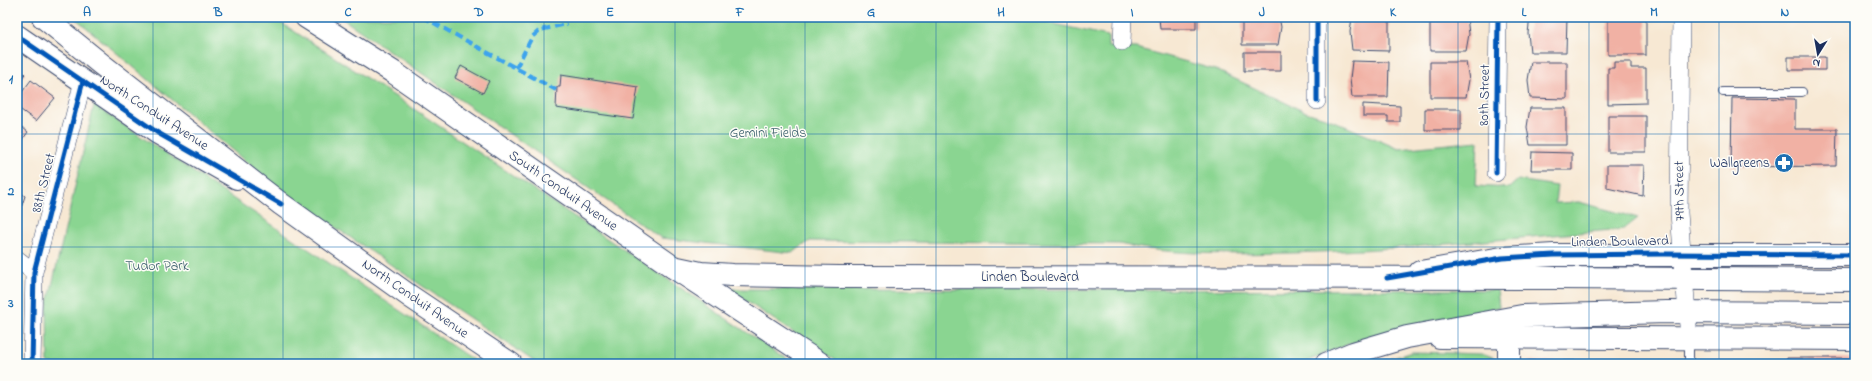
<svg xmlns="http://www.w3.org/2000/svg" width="1872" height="381" font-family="'Indie Flower',sans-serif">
<rect width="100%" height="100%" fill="#fdfcf7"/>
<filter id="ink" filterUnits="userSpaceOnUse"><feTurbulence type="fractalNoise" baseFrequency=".025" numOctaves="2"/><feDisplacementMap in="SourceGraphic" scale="8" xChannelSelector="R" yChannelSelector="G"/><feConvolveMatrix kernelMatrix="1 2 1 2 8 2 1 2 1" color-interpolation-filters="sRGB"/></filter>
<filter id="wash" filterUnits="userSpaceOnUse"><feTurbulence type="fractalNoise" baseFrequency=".012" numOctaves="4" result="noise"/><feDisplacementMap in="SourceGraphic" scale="16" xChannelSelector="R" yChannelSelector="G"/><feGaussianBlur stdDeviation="0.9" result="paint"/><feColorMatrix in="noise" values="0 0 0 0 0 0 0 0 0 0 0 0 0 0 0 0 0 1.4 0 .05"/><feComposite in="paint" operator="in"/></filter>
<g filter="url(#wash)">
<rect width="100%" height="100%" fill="#f7e8d3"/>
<path fill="#8ad591" stroke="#528278" d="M 74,17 L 272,17 L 399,99 L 794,364 L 538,364 L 277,188 Z
M 340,17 L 1023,17 L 1108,36 L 1108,47 L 1136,48 L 1216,70 L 1303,111 L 1331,120 L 1399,149 L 1478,141 L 1476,186 L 1509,188 L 1518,180 L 1557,186 L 1555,203 L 1579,202 L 1638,218 L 1624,229 C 1513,238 1402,250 1291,253 C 1234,254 1176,256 1119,244 L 810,241 L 792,253 L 661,238 Z
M 94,105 L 479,364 L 48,364 L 47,307 Z
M 728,289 L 1497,290 L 1499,307 L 1404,327 L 1346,345 L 1300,364 L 841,364 Z
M 1412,352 L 1482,354 L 1495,359 L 1495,364 L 1374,364 Z"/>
<g id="blocks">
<path fill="#f1b1a4" d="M 1159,17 L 1196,17 L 1196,29 L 1160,29 Z
M 1242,17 L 1279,17 L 1281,27 L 1278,45 L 1242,45 Z
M 1352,17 L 1389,17 L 1389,51 L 1352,50 L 1350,32 Z
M 1411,17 L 1424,17 L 1424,20 L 1411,19 Z
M 1430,17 L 1467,17 L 1469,34 L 1466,51 L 1430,51 Z
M 1530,17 L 1567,17 L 1566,52 L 1530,52 L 1528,33 Z
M 1608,19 L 1646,19 L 1646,55 L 1608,55 Z
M 1244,52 L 1281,52 L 1281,71 L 1244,71 Z
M 1788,57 L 1825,57 L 1825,70 L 1788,70 Z
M 1352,61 L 1389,62 L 1388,97 L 1352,97 L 1350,79 Z
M 1430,62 L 1466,62 L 1469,80 L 1466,97 L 1430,97 Z
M 1531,62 L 1567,62 L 1567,99 L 1530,98 L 1528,80 Z
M 1614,62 L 1631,62 L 1631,68 L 1646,68 L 1646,103 L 1608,104 L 1608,68 L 1614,68 Z
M 461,66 L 489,81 L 483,93 L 455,78 Z
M 17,68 L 25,74 L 17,84 Z
M 561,75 L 638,87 L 633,119 L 556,108 L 557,87 L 560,87 Z
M 31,80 L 55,98 L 36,121 L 17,107 L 17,99 Z
M 1732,98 L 1795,99 L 1795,129 L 1837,129 L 1836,166 L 1731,167 Z
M 1363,104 L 1400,106 L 1400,122 L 1388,122 L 1388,116 L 1363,116 Z
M 1530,108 L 1566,108 L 1566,145 L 1530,145 L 1527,127 Z
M 1425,109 L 1461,109 L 1461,130 L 1425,130 Z
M 1608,116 L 1646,116 L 1646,152 L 1608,152 Z
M 18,124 L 28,132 L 23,139 L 17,135 Z
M 1532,152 L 1572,153 L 1572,170 L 1531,170 Z
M 1607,165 L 1644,165 L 1643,196 L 1607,188 Z
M 20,192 L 25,196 L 17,220 L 17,196 Z
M 1787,358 L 1854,358 L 1854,364 L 1787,364 Z
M 1529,361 L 1608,361 L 1608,364 L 1529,364 Z"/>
</g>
</g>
<g filter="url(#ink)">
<use href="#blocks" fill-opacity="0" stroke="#3c4b70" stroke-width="1"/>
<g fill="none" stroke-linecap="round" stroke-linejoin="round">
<g stroke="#3c4b70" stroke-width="10">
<path id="lane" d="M 1723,92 L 1802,92
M 1689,339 L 1689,364"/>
</g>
<g stroke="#3c4b70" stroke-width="18">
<path id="street" d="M 1681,17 L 1679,213 L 1689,338
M 1122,42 L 1123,17
M 1317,101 L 1317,17
M 1496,173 L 1498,17
M 17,259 L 34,272
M 32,364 L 34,272 L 83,81"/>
</g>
<g stroke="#3c4b70" stroke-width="24">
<path id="secondary" d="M 17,36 L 158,133 L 237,178
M 1420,272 L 1502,258 L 1554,255 L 1855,255
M 1440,337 L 1855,339"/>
</g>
<g stroke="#3c4b70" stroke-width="24">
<path id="primary" d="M 673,267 L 821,364
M 1509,364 L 1509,337"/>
</g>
<g stroke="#3c4b70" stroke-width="24">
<path id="highway" d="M 43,17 L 101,64 L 281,204 L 411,297 L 511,364
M 306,17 L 393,72 L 673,267 L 701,273 L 733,275 L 839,277 L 1556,278 L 1855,280
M 1326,364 L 1353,353 L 1407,337 L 1522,316 L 1667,312 L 1855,313"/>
</g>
<use href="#lane" stroke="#fff" stroke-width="8"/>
<use href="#street" stroke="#fff" stroke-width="17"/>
<use href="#secondary" stroke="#fff" stroke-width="22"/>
<use href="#primary" stroke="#fff" stroke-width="22"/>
<use href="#highway" stroke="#fff" stroke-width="22"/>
<path stroke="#3da3ed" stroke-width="4" stroke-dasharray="8 4" stroke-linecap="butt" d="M 423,17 L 556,90
M 516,68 L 532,37 L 540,30 L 567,24"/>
<g stroke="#fdfcf7" stroke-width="8">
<path id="cycleway" d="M 17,36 L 158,133 L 281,204
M 1317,101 L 1317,17
M 1496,173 L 1498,17
M 1387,278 L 1502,258 L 1554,255 L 1663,254 L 1855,255
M 32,364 L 34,272 L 83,81"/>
</g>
<use href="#cycleway" stroke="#0057b8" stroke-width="5"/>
</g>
</g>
<path fill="none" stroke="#1f6fb2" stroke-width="1" stroke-opacity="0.55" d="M 153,17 L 153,364M 283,17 L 283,364M 414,17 L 414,364M 544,17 L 544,364M 675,17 L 675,364M 805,17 L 805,364M 936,17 L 936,364M 1067,17 L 1067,364M 1197,17 L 1197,364M 1328,17 L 1328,364M 1458,17 L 1458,364M 1589,17 L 1589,364M 1719,17 L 1719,364M 17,134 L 1855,134M 17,247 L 1855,247"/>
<defs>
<g id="pharmacy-disc" transform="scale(1)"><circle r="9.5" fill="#1f6fb2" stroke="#fdfcf7"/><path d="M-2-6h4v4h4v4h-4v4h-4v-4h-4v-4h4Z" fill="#fff"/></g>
</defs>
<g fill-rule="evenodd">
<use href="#pharmacy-disc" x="1784" y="163"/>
</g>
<g text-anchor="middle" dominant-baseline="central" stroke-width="3" stroke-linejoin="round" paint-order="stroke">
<g font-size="14" fill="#1b2f5e" stroke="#fdfcf7">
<text transform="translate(1485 95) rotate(-89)">80th Street</text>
<text transform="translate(154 113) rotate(33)">North Conduit Avenue</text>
<text transform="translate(44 183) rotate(-76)">88th Street</text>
<text transform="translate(563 191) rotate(35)">South Conduit Avenue</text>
<text transform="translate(1680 191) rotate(-91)">79th Street</text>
<text transform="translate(1620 242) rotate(-1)">Linden Boulevard</text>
<text x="1030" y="277">Linden Boulevard</text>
<text transform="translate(415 299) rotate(35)">North Conduit Avenue</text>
</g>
<g font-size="14" fill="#3c616d" stroke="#fdfcf7">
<text x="768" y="133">Gemini Fields</text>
<text x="157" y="266">Tudor Park</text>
</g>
<g font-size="14" fill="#1b2f5e" stroke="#fdfcf7" text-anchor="end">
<text x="1770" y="163">Wallgreens</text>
</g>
</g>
<rect width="1872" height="381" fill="none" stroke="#fdfcf7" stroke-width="44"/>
<g transform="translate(1818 54) rotate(191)" stroke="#fdfcf7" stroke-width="3" paint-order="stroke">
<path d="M0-3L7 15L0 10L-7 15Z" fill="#1b2f5e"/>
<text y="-6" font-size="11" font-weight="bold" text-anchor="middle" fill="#1b2f5e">N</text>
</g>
<rect x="22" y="22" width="1828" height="337" fill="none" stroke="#1f6fb2" stroke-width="1.5"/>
<g font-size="13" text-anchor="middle" font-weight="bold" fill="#1f6fb2">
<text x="87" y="16">A</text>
<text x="218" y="16">B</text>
<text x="348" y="16">C</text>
<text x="479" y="16">D</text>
<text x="610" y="16">E</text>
<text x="740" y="16">F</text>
<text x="871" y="16">G</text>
<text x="1001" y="16">H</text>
<text x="1132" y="16">I</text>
<text x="1262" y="16">J</text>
<text x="1393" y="16">K</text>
<text x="1524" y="16">L</text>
<text x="1654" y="16">M</text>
<text x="1785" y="16">N</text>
<text x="11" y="83">1</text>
<text x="11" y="195">2</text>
<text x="11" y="307">3</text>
</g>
</svg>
